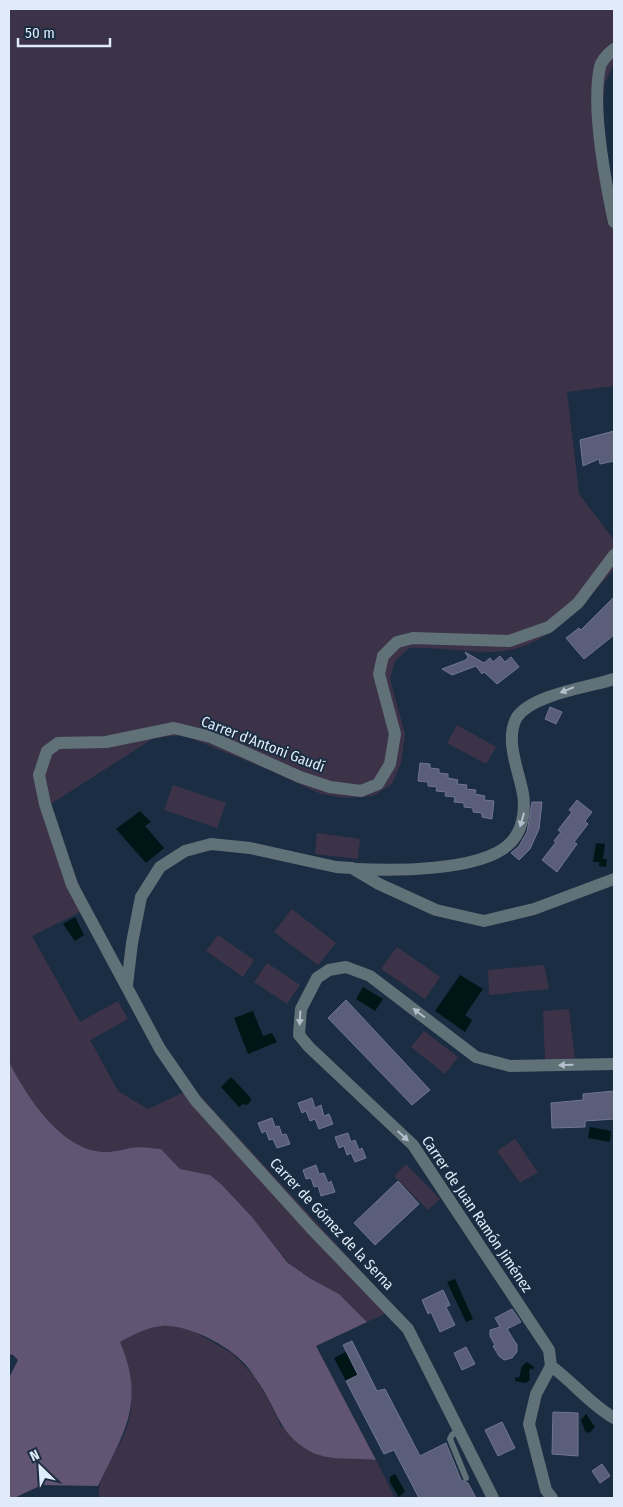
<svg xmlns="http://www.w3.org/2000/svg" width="623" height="1507" font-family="'Fira Sans Condensed',sans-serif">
<rect width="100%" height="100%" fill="#1b2d42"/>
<path fill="#3d3349" d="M 9,9 L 614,9 L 614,63 L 605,83 L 597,155 L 614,229 L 614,386 L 567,392 L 579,494 L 614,540 L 614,569 C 581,607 544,653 489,652 C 462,652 436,647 409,648 L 395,661 L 390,679 L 405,734 L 401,763 L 392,784 L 373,796 L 345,798 L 321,794 L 264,768 L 183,735 L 154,738 L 49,805 L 88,908 L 32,936 L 80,1022 L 118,1001 L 128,1019 L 90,1040 L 118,1091 L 148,1109 L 193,1088 L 396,1309 L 367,1322 L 339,1294 L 311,1279 L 288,1262 L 252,1217 L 221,1184 L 210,1175 L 180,1169 L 161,1149 C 152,1148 143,1148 134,1148 C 123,1148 114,1152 103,1152 C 60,1149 28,1096 9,1062 Z
M 457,725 L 496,747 L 486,764 L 447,743 Z
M 173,785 L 226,803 L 217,828 L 164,810 Z
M 317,833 L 360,839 L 358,859 L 315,854 Z
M 292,909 L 336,943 L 318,965 L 274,932 Z
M 218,935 L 254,960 L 243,977 L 206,951 Z
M 397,947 L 440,977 L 425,999 L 381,969 Z
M 267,963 L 300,985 L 287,1004 L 254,982 Z
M 544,965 L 549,989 L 489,995 L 488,970 Z
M 569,1009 L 575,1059 L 545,1061 L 543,1011 Z
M 424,1031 L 458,1057 L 445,1074 L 411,1047 Z
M 515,1139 L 538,1172 L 520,1183 L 497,1151 Z
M 406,1164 L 440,1199 L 428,1210 L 394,1176 Z
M 161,1326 L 176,1326 L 193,1331 L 233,1354 L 253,1375 L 268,1399 L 281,1426 L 341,1459 L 355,1457 L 376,1460 L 395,1498 L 99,1498 C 97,1476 113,1458 122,1439 C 137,1409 133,1371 119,1342 L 146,1329 Z"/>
<path fill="#625473" d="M 9,1062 C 27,1096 60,1149 103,1152 C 113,1152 121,1150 130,1148 C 140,1146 151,1148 161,1149 L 180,1169 L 210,1175 L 221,1184 L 252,1217 L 287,1262 L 311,1279 L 339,1294 L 367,1322 L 316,1346 L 376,1460 C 350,1457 325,1463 303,1447 C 280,1431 276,1410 262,1388 C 256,1380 251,1370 244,1363 C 227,1345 187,1324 162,1326 C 147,1327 133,1335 120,1342 C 146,1403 124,1432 98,1486 L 42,1485 L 14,1498 L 9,1498 L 9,1378 L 18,1360 L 13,1355 L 9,1354 Z"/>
<path fill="#001516" d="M 140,811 L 151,822 L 145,826 L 164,848 L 146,863 L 116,829 Z
M 596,843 L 605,844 L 603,859 L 607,859 L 606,867 L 599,866 L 599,862 L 593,862 Z
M 75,917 L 84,935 L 75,941 L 63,924 Z
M 460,975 L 483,989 L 465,1015 L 472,1020 L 465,1032 L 435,1011 Z
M 363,987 L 383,999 L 375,1011 L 356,999 Z
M 253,1011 L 263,1036 L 272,1033 L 277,1042 L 248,1054 L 234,1018 Z
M 231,1077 L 250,1097 L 251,1101 L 247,1105 L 243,1104 L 239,1107 L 221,1087 Z
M 590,1127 L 611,1131 L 610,1142 L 588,1138 Z
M 455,1279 L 473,1319 L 466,1322 L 447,1282 Z
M 346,1352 L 358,1375 L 346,1381 L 334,1358 Z
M 527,1362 L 534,1367 L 534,1370 L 531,1368 L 529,1371 L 530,1380 L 525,1383 L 515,1381 L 516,1377 L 519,1378 L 522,1366 Z
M 586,1414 L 595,1427 L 589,1433 L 585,1431 L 581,1420 Z
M 395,1474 L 405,1491 L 399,1497 L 390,1482 L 390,1477 Z"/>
<path fill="#5a5e79" stroke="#717591" d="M 614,431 L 614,461 L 600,464 L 599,459 L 583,466 L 580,440 Z
M 614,597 L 614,635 L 584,659 L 566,638 L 579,628 L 581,630 Z
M 465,652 L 484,663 L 490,658 L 493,662 L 500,656 L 505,662 L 511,657 L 519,667 L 497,684 L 484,672 L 482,674 L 476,666 L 452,675 L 442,669 L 466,660 L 468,657 Z
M 550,707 L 562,712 L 556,724 L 545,719 Z
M 420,763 L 430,764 L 430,768 L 439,769 L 439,773 L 448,774 L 448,778 L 458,780 L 457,784 L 467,785 L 466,789 L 476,790 L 475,794 L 485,796 L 484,800 L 494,801 L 492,819 L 482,817 L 482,813 L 473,812 L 473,808 L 464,807 L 464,803 L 454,802 L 455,797 L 445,796 L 446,792 L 436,791 L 437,787 L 428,786 L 428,782 L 418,781 Z
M 577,800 L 592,812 L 585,821 L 588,824 L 574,842 L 577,844 L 557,872 L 542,860 L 556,842 L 554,841 L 561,832 L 558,830 L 572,812 L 569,810 Z
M 532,802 L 542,802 L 539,829 L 530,849 L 519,860 L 511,853 L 519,846 L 527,832 Z
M 346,1000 L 430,1090 L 412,1105 L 328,1018 Z
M 614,1091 L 614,1119 L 585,1121 L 585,1127 L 552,1128 L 551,1103 L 583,1100 L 583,1094 Z
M 312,1098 L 315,1108 L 321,1105 L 324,1116 L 329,1114 L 333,1124 L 319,1129 L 315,1119 L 310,1121 L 306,1111 L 302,1113 L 298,1103 Z
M 272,1118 L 275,1127 L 279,1126 L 282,1135 L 286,1134 L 290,1144 L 277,1148 L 273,1139 L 269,1140 L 266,1131 L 262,1133 L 258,1123 Z
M 348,1133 L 351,1142 L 355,1140 L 359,1150 L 362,1148 L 366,1158 L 355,1162 L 351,1153 L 347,1155 L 344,1146 L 339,1148 L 335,1137 Z
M 316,1165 L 319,1174 L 324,1173 L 328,1183 L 331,1181 L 335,1192 L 321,1196 L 318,1186 L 314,1187 L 311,1178 L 306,1179 L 303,1170 Z
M 398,1181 L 419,1204 L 375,1245 L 354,1223 Z
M 443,1290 L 450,1305 L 446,1307 L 455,1325 L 440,1332 L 431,1312 L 428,1314 L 422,1300 Z
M 512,1309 L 521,1322 L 507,1329 L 517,1345 L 517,1352 L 512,1358 L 504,1360 L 499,1356 L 493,1346 L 495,1345 L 490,1336 L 490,1330 L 500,1327 L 495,1318 Z
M 352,1341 L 377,1391 L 385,1389 L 420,1456 L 446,1443 L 461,1480 L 468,1483 L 476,1498 L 419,1498 L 394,1450 L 384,1454 L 346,1381 L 358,1375 L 343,1345 Z
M 466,1347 L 475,1364 L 462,1370 L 454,1353 Z
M 553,1412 L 578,1413 L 578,1456 L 552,1454 Z
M 502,1422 L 515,1448 L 498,1456 L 485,1430 Z
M 602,1464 L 610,1476 L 600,1483 L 592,1471 Z"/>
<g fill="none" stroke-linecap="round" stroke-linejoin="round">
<path stroke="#607178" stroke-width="6" d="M 460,1429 L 452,1435 L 450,1439 L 466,1478"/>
<path stroke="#607178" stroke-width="12" d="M 614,49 C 609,53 601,61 600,67 C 591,108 605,180 614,222
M 356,869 C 394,871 477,871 507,846 C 522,834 526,812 523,794 C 519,771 504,739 517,717 C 533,694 590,687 614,679
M 127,985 L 132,943 L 141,897 L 160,867 L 185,851 L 211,844 L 250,848 L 336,867 L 352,868 L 379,884 L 436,910 L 484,921 L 534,909 L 614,879
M 614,1064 L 510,1066 L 476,1057 L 370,976 L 346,967 L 329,970 L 317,978 L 301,1009 L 299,1035 L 309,1047 L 413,1145 L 549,1350 L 551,1366 C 573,1382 591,1405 614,1418
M 551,1366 L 536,1394 L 529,1424 L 546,1490 L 552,1498
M 493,1498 L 408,1329 L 311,1228 L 196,1101 L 160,1049 L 72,885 L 45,804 L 39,775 L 47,751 L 58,743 L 106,742 L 174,728 L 211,737 L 300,777 L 330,787 L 361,791 L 378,784 L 390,764 L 395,734 L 379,674 L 383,656 L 397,642 L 413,638 L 509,641 L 549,627 L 578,603 L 614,555"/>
</g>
<defs><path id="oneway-solid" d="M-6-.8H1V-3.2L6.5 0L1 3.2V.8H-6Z" transform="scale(1.25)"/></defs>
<g fill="#b3c0cc">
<use href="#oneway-solid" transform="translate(567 690) rotate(158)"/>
<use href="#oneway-solid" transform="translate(522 820) rotate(106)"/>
<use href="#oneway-solid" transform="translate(419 1013) rotate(-143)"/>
<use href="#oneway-solid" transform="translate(300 1018) rotate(93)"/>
<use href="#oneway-solid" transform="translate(566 1065) rotate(179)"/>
<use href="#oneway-solid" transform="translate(403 1136) rotate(43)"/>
</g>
<g text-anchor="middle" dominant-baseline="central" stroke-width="4" stroke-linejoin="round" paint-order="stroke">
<g font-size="15" fill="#e0ebf9" stroke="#1b2d42">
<text transform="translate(263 744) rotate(21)">Carrer d'Antoni Gaudí</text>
<text transform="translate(477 1214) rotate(56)">Carrer de Juan Ramón Jiménez</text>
<text transform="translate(332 1224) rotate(47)">Carrer de Gómez de la Serna</text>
</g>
</g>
<rect width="623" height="1507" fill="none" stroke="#e0ebf9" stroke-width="20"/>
<g transform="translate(40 1467) rotate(335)" stroke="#1b2d42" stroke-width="4" paint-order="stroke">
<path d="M0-4L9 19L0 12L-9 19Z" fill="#e0ebf9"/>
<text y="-8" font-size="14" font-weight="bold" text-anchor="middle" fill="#e0ebf9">N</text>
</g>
<path d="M18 38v8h92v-8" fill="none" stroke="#e0ebf9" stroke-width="2.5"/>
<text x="25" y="38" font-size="15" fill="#e0ebf9" stroke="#1b2d42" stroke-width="4" paint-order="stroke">50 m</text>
</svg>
